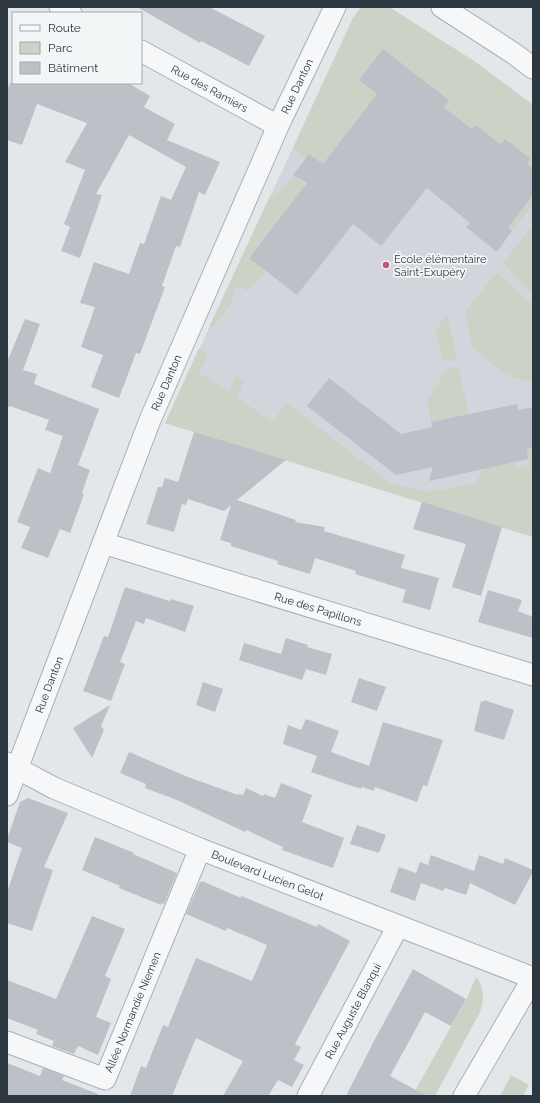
<svg xmlns="http://www.w3.org/2000/svg" width="540" height="1103" font-family="Raleway,sans-serif">
<rect width="100%" height="100%" fill="#e4e7ea"/>
<path fill="#d2d6dc" d="M 361,7 L 389,7 L 474,61 L 533,105 L 533,537 L 165,423 L 353,18 Z"/>
<path fill="#cbd3c6" d="M 361,7 L 389,7 L 474,61 L 533,105 L 533,169 L 527,164 L 505,139 L 500,143 L 476,125 L 472,129 L 449,111 L 434,120 L 449,100 L 383,49 L 359,80 L 377,94 L 323,164 L 310,154 L 306,158 L 293,148 L 353,18 Z
M 294,176 L 326,201 L 290,205 L 249,257 L 266,271 L 248,291 L 237,286 L 229,306 L 214,327 L 209,327 L 270,196 L 275,197 Z
M 533,195 L 533,204 L 512,231 L 488,212 Z
M 533,225 L 533,294 L 509,270 L 504,262 Z
M 496,273 L 504,278 L 533,305 L 533,383 L 512,377 L 503,373 L 473,348 L 465,312 Z
M 447,314 L 457,359 L 444,362 L 435,331 Z
M 199,348 L 208,354 L 199,373 L 229,392 L 236,376 L 244,381 L 237,397 L 272,422 L 287,403 L 392,484 L 429,492 L 475,483 L 488,463 L 497,466 L 516,462 L 518,468 L 529,466 L 527,449 L 533,447 L 533,537 L 165,423 Z
M 458,366 L 469,414 L 431,422 L 427,401 L 447,368 Z
M 476,977 C 485,988 484,999 480,1012 L 435,1096 L 412,1096 L 467,998 Z
M 511,1075 L 529,1085 L 523,1096 L 500,1096 Z"/>
<path fill="#bbc1c6" d="M 137,7 L 209,7 L 265,36 L 249,66 L 201,41 L 200,43 Z
M 383,49 L 449,100 L 444,107 L 472,129 L 476,125 L 500,144 L 505,139 L 530,158 L 527,164 L 533,169 L 533,195 L 508,227 L 512,231 L 497,252 L 466,227 L 470,223 L 427,188 L 381,246 L 353,224 L 297,295 L 249,258 L 307,183 L 293,175 L 309,154 L 323,164 L 377,94 L 359,80 Z
M 10,83 L 128,83 L 150,96 L 144,107 L 175,124 L 167,140 L 220,162 L 205,195 L 199,192 L 180,247 L 176,246 L 162,286 L 165,287 L 140,354 L 136,353 L 119,398 L 91,387 L 103,355 L 81,347 L 95,307 L 80,303 L 94,262 L 129,274 L 140,243 L 144,244 L 161,196 L 171,200 L 186,167 L 129,135 L 96,194 L 102,195 L 80,258 L 61,251 L 70,227 L 64,224 L 85,170 L 65,162 L 87,123 L 37,104 L 22,145 L 7,140 L 7,90 Z
M 25,319 L 40,324 L 23,370 L 37,374 L 34,384 L 99,409 L 78,465 L 90,470 L 82,493 L 84,494 L 70,533 L 60,529 L 48,558 L 21,548 L 30,527 L 17,522 L 38,468 L 50,473 L 63,436 L 45,430 L 49,420 L 10,406 L 9,407 L 7,407 L 7,362 Z
M 329,378 L 401,434 L 432,427 L 431,422 L 517,404 L 518,410 L 533,407 L 533,447 L 527,449 L 528,459 L 429,481 L 433,467 L 396,475 L 307,406 Z
M 194,432 L 286,460 L 237,500 L 296,520 L 295,522 L 325,527 L 324,531 L 405,555 L 401,568 L 439,578 L 430,610 L 402,602 L 406,590 L 355,574 L 356,571 L 315,558 L 310,574 L 277,564 L 278,561 L 231,546 L 231,543 L 220,540 L 231,505 L 224,511 L 188,499 L 186,505 L 182,504 L 174,532 L 146,524 L 158,487 L 162,487 L 165,478 L 178,482 Z
M 422,502 L 502,527 L 481,596 L 452,587 L 466,544 L 413,529 Z
M 125,587 L 170,601 L 171,599 L 194,606 L 185,632 L 146,618 L 144,624 L 136,621 L 120,662 L 125,664 L 111,701 L 83,691 L 104,636 L 108,637 Z
M 488,590 L 522,600 L 518,611 L 533,617 L 533,638 L 478,622 Z
M 286,638 L 308,645 L 307,647 L 332,654 L 326,675 L 306,669 L 302,680 L 239,660 L 244,643 L 281,654 Z
M 359,678 L 386,687 L 377,711 L 351,702 Z
M 203,682 L 223,689 L 215,712 L 196,705 Z
M 484,700 L 514,710 L 504,740 L 474,731 L 481,701 L 484,702 Z
M 110,705 L 101,726 L 104,730 L 92,758 L 73,728 Z
M 306,719 L 339,731 L 331,752 L 369,766 L 383,722 L 443,740 L 427,786 L 423,785 L 417,802 L 375,787 L 374,791 L 362,787 L 361,789 L 311,772 L 317,756 L 283,744 L 288,725 L 301,730 Z
M 129,752 L 188,777 L 238,795 L 238,794 L 243,795 L 246,788 L 263,796 L 264,794 L 275,798 L 281,783 L 312,795 L 302,822 L 344,838 L 333,868 L 282,850 L 283,847 L 246,830 L 245,832 L 177,800 L 145,788 L 146,784 L 120,773 Z
M 28,798 L 68,813 L 44,867 L 53,870 L 32,931 L 7,923 L 7,892 L 22,848 L 7,842 L 7,839 L 20,802 Z
M 357,825 L 386,835 L 379,853 L 350,844 Z
M 95,837 L 134,853 L 133,854 L 177,873 L 164,904 L 162,903 L 161,905 L 119,888 L 120,886 L 82,870 Z
M 431,855 L 474,871 L 479,855 L 503,864 L 505,858 L 533,870 L 533,872 L 515,905 L 470,883 L 474,872 L 466,895 L 445,888 L 443,891 L 421,883 L 415,901 L 390,892 L 399,867 L 416,873 L 420,862 L 428,865 Z
M 202,881 L 241,898 L 241,896 L 317,927 L 318,924 L 350,941 L 295,1044 L 301,1047 L 294,1060 L 304,1065 L 292,1087 L 278,1080 L 268,1096 L 223,1096 L 243,1061 L 196,1038 L 172,1096 L 130,1096 L 141,1066 L 146,1068 L 163,1025 L 168,1027 L 196,958 L 252,981 L 267,945 L 227,928 L 226,931 L 186,914 L 200,882 L 201,882 Z
M 92,916 L 125,929 L 105,976 L 111,979 L 96,1017 L 111,1023 L 98,1055 L 78,1046 L 74,1054 L 52,1046 L 54,1041 L 36,1034 L 38,1030 L 7,1018 L 7,980 L 56,999 Z
M 413,969 L 466,999 L 451,1026 L 425,1012 L 390,1076 L 427,1096 L 346,1096 L 375,1039 Z
M 7,1063 L 40,1076 L 43,1068 L 64,1076 L 62,1080 L 98,1094 L 98,1096 L 7,1096 Z"/>
<g fill="none" stroke-linecap="round" stroke-linejoin="round">
<g stroke="#a9afb4" stroke-width="23">
<g id="minor">
<path d="M 60,7 L 71,13"/>
<path d="M 442,7 L 513,53 L 533,68"/>
<path id="s1" d="M 141,51 L 278,126"/>
<path id="s2" d="M 103,543 L 533,675"/>
<path id="s3" d="M 7,763 L 54,788 L 200,849 L 533,978"/>
<path id="s4" d="M 7,795 L 150,420 L 278,126 L 335,7"/>
<path id="s5" d="M 7,1042 L 105,1079 L 200,849"/>
<path id="s6" d="M 308,1096 L 398,926"/>
<path d="M 464,1096 L 533,978"/>
</g>
</g>
<use href="#minor" stroke="#f6f7f9" stroke-width="21"/>
</g>
<circle fill="#bf5874" stroke="#f3f6f7" stroke-width="1.5" cx="386" cy="265" r="4"/>
<g text-anchor="middle" dominant-baseline="central" stroke-width="3.5" stroke-linejoin="round" paint-order="stroke">
<g font-size="11" fill="#2d3740" stroke="#f3f6f7">
<text stroke="none"><textPath href="#s4" startOffset="766">Rue Danton</textPath></text>
<text stroke="none"><textPath href="#s1" startOffset="78">Rue des Ramiers</textPath></text>
<text stroke="none"><textPath href="#s4" startOffset="442">Rue Danton</textPath></text>
<text stroke="none"><textPath href="#s2" startOffset="225">Rue des Papillons</textPath></text>
<text stroke="none"><textPath href="#s4" startOffset="118">Rue Danton</textPath></text>
<text stroke="none"><textPath href="#s3" startOffset="284">Boulevard Lucien Gelot</textPath></text>
<text stroke="none"><textPath href="#s6" startOffset="96">Rue Auguste Blanqui</textPath></text>
<text stroke="none"><textPath href="#s5" startOffset="177">Allée Normandie Niemen</textPath></text>
</g>
<g font-size="11" fill="#2d3740" stroke="#f3f6f7" text-anchor="start">
<text x="394" y="259">École élémentaire<tspan x="394" dy="13">Saint-Exupéry</tspan></text>
</g>
</g>
<rect width="540" height="1103" fill="none" stroke="#2d3740" stroke-width="16"/>
<rect x="12" y="12" width="130" height="72" fill="#f3f6f7" stroke="#a4aaae"/>
<rect x="20" y="25" width="20" height="6" fill="#f6f7f9" stroke="#a4aaae"/>
<text x="48" y="32" font-size="12" fill="#2d3740">Route</text>
<rect x="20" y="42" width="20" height="12" fill="#cbd3c6" stroke="#a4aaae"/>
<text x="48" y="52" font-size="12" fill="#2d3740">Parc</text>
<rect x="20" y="62" width="20" height="12" fill="#bbc1c6" stroke="#a4aaae"/>
<text x="48" y="72" font-size="12" fill="#2d3740">Bâtiment</text>
</svg>
